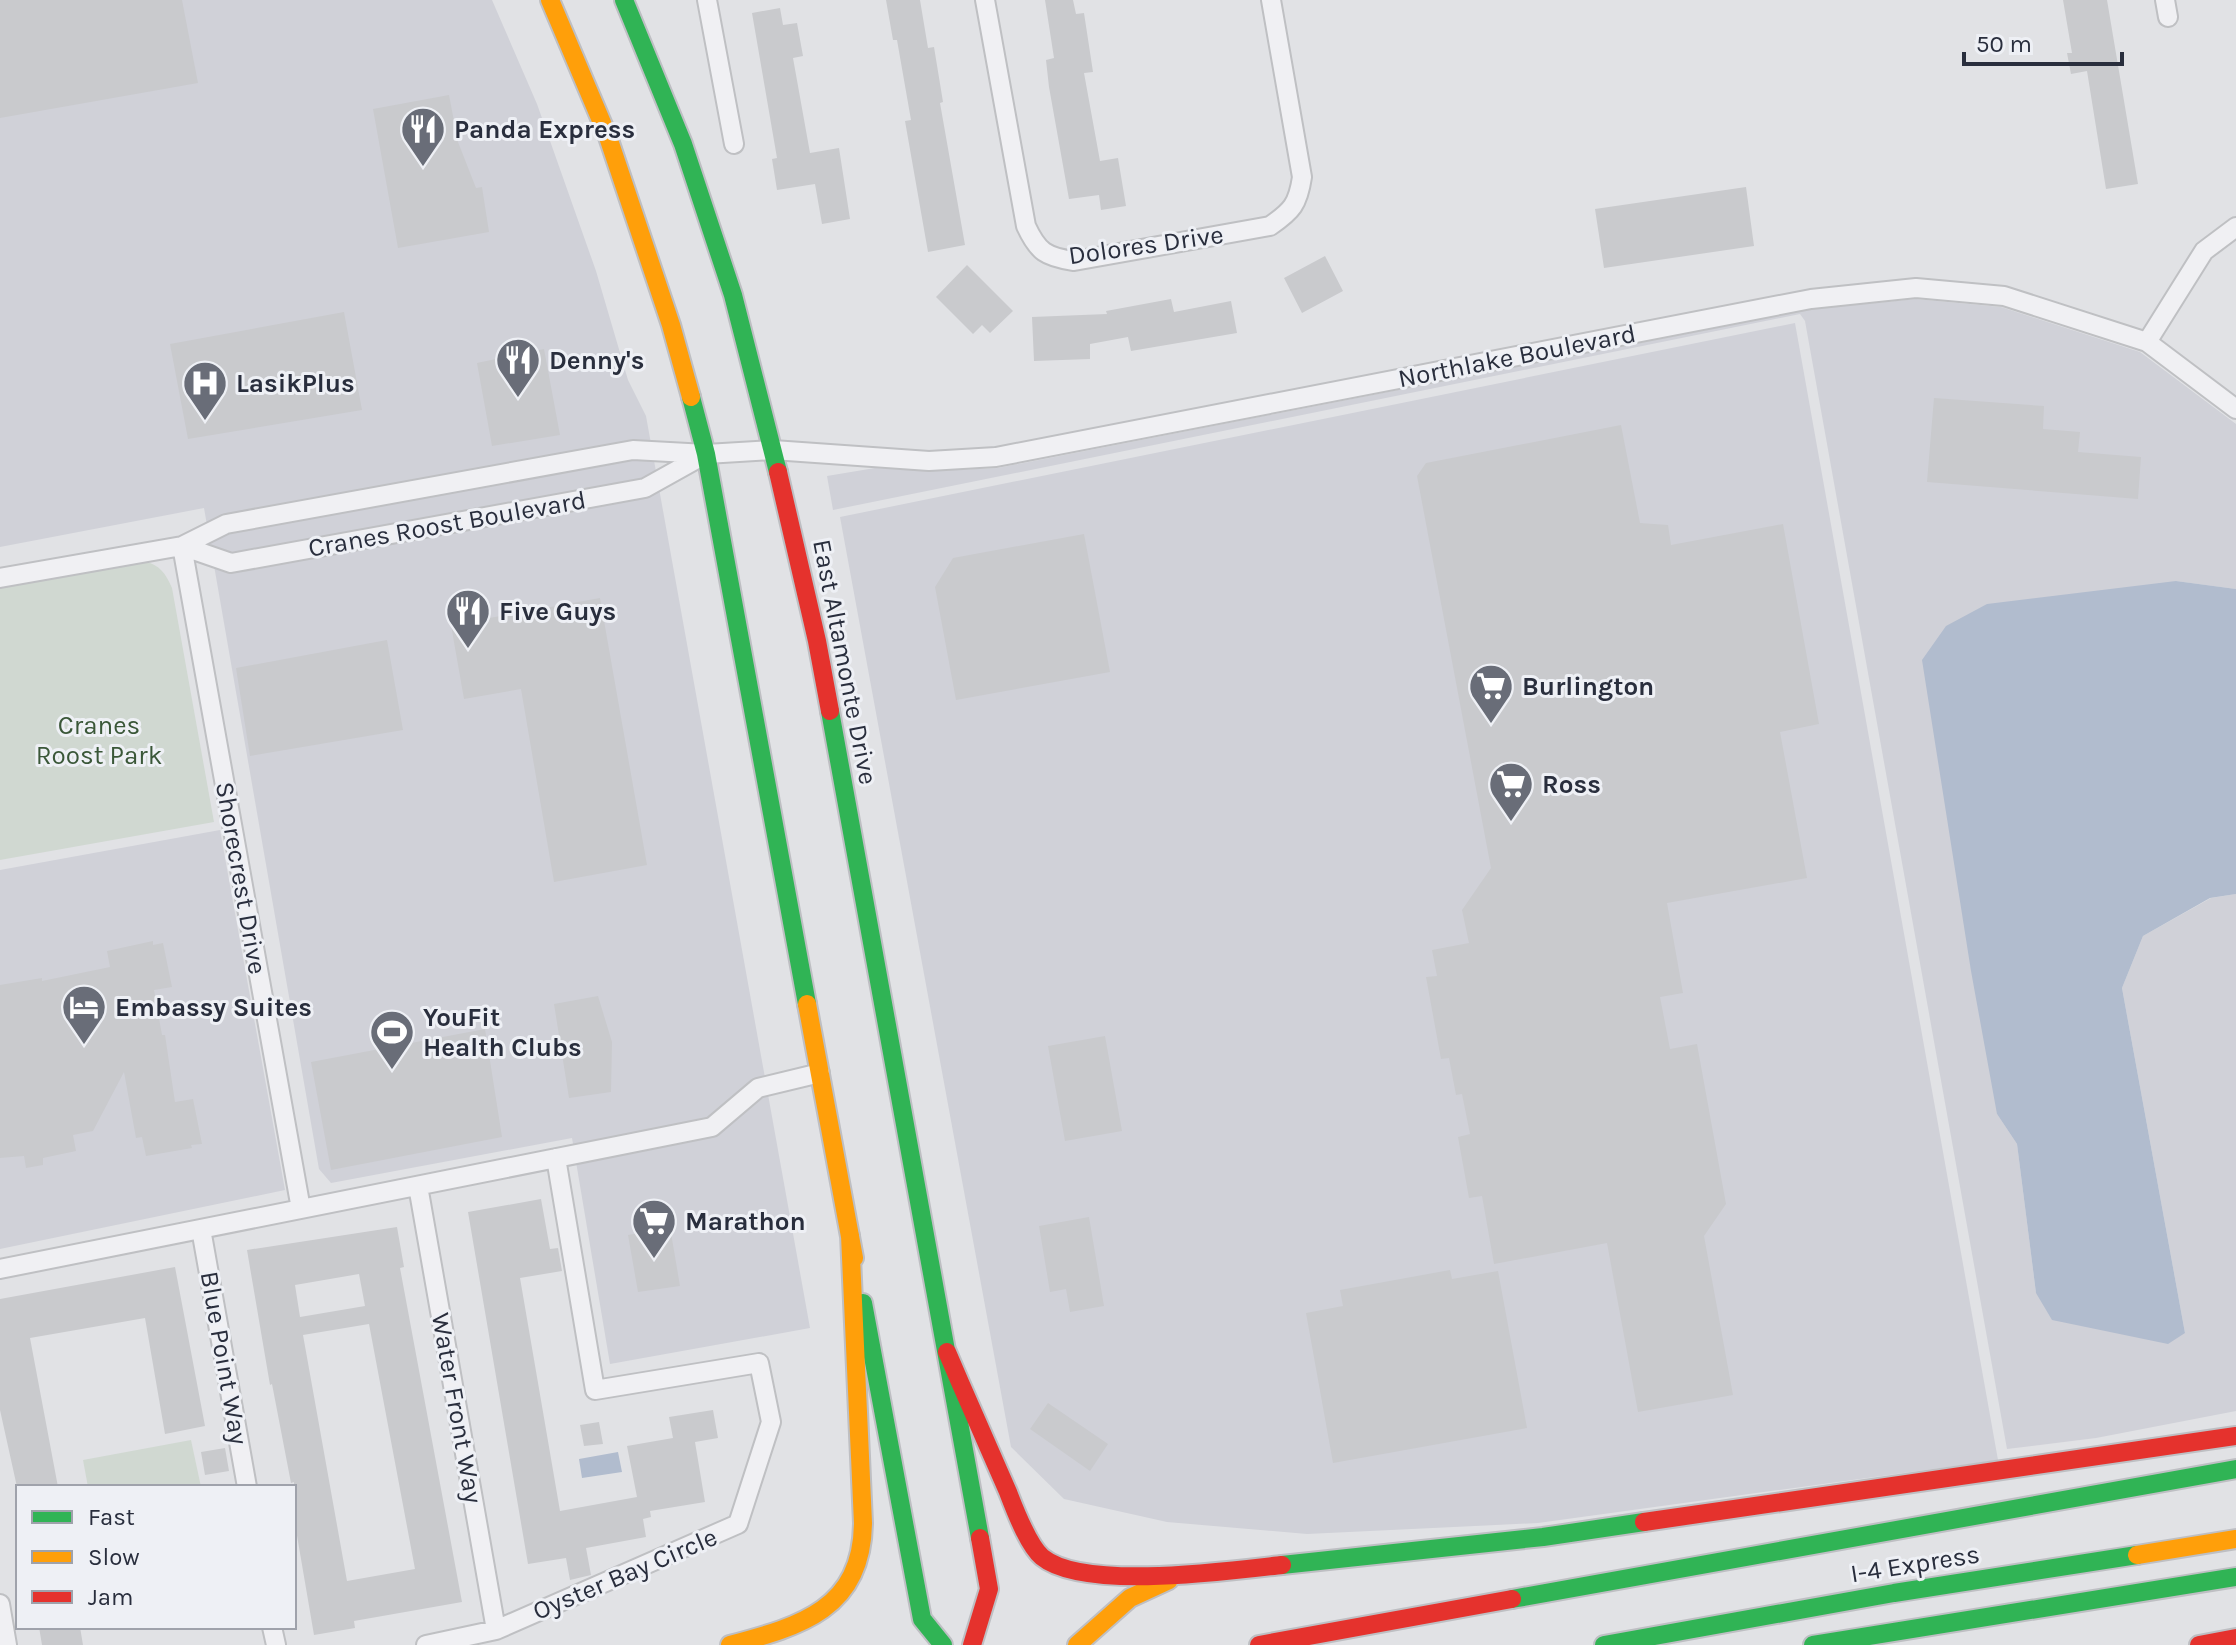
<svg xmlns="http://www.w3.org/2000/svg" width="2236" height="1645" font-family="Karla,sans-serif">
<rect width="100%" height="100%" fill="#e1e2e5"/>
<path fill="#d0d1d8" d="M 0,0 L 492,0 L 537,104 L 596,271 L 628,380 L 646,416 L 810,1328 L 610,1364 L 572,1138 L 331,1183 L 319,1169 L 204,508 L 0,547 Z
M 1916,299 L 2001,307 L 2140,352 L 2236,424 L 2236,589 L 2176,581 L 1997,1114 L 2017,1144 L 2036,1293 L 2185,1333 L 2122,988 L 2143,936 L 2211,898 L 2236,894 L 2236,1411 L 2096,1438 L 2007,1449 L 1805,321 L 1800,314 L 833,510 L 827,476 L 875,468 L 929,471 L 998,468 L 1813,309 Z
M 1795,323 L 1998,1460 L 1538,1523 L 1307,1534 L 1167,1522 L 1064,1499 L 1011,1447 L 840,517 Z
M 220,830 L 285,1190 L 0,1249 L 0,870 Z"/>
<path fill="#d0d8d1" d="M 144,561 C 160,565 166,574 172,588 L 214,822 L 0,860 L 0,587 Z
M 191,1440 L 201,1487 L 88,1487 L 83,1460 Z"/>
<path fill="#b1bcce" d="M 2176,581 L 2236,589 L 2236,894 L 2210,898 L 2143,936 L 2122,988 L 2185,1333 L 2168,1344 L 2052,1320 L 2036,1293 L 2017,1144 L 1997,1114 L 1971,971 L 1922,660 L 1946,626 L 1987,604 Z
M 618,1452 L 622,1472 L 582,1478 L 579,1459 Z"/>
<path fill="#c9cacd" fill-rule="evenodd" d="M 0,0 L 182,0 L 198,83 L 0,118 Z
M 886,0 L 920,0 L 928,48 L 934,47 L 943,102 L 940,103 L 965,245 L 928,252 L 905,121 L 911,120 L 897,40 L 893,40 Z
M 1045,0 L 1073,0 L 1076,14 L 1084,13 L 1093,72 L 1084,73 L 1100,161 L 1118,158 L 1126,206 L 1101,210 L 1099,195 L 1069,199 L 1049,87 L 1046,60 L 1054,58 Z
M 2063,0 L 2107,0 L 2138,184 L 2106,189 L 2087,71 L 2071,74 L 2067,53 L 2072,53 Z
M 780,8 L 783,25 L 797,23 L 803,56 L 793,58 L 810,153 L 839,148 L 850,219 L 822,224 L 815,184 L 777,190 L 772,159 L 777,158 L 752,13 Z
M 449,95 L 458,142 L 476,188 L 482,187 L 489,232 L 398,248 L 373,109 Z
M 1746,187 L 1754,246 L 1604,268 L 1595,209 Z
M 1325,256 L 1343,291 L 1302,313 L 1284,278 Z
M 967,265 L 1013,311 L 990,333 L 982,325 L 973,334 L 936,297 Z
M 1171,299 L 1174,312 L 1231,301 L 1237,333 L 1131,351 L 1128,337 L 1090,344 L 1090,359 L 1034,361 L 1032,317 L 1107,314 L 1106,311 Z
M 344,312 L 362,410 L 188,439 L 170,344 Z
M 544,349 L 560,435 L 492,446 L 477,363 Z
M 1934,398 L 2044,406 L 2043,429 L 2080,432 L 2078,452 L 2141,457 L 2138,499 L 1927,482 Z
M 1621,425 L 1640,523 L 1668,525 L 1671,545 L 1783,524 L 1819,724 L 1780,732 L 1807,878 L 1667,903 L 1683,993 L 1660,997 L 1670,1049 L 1697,1044 L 1726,1204 L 1704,1236 L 1733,1395 L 1638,1412 L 1607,1243 L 1494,1264 L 1482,1196 L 1469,1198 L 1458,1137 L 1470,1134 L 1462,1094 L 1456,1095 L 1449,1058 L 1441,1059 L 1426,977 L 1437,976 L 1432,950 L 1469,943 L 1462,910 L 1491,868 L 1417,476 L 1426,463 Z
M 1084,534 L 1110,672 L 956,700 L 935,587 L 953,558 Z
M 600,598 L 647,865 L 554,882 L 521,689 L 464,699 L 451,625 Z
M 387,640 L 403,730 L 250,756 L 236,668 Z
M 153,941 L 153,945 L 163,943 L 172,987 L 154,990 L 162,1035 L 165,1035 L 175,1102 L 193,1099 L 202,1144 L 191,1145 L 192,1148 L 146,1156 L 142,1137 L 136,1138 L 124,1072 L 93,1131 L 73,1135 L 76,1151 L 43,1158 L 43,1165 L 26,1168 L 24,1156 L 0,1158 L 0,985 L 42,978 L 42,981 L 110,967 L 107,951 Z
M 598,996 L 612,1042 L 611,1092 L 569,1098 L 554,1004 Z
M 485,1029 L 502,1137 L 331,1170 L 311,1062 Z
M 1105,1036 L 1122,1131 L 1065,1141 L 1048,1046 Z
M 541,1199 L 550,1249 L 558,1248 L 562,1271 L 520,1278 L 560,1511 L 637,1497 L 627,1446 L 673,1438 L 669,1417 L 713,1410 L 718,1438 L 695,1442 L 705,1502 L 650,1511 L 651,1517 L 643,1519 L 646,1537 L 586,1548 L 591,1575 L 570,1580 L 566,1558 L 528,1564 L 468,1212 Z
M 1089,1217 L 1104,1306 L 1070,1312 L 1066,1289 L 1050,1292 L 1039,1226 Z
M 397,1227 L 404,1267 L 400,1268 L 462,1602 L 354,1621 L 355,1628 L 314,1635 L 294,1518 L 294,1482 L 291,1483 L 272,1384 L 270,1385 L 247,1250 ZM 359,1274 L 365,1306 L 300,1317 L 295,1285 ZM 369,1324 L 415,1569 L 347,1581 L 303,1335 Z
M 670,1227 L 680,1286 L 638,1292 L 628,1235 Z
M 175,1267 L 205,1426 L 165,1434 L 145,1318 L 30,1338 L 58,1487 L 17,1487 L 0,1410 L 0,1299 Z
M 1450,1270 L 1452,1279 L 1498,1271 L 1527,1428 L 1333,1463 L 1306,1313 L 1343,1306 L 1340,1290 Z
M 1048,1403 L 1108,1444 L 1090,1471 L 1030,1429 Z
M 599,1422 L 603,1444 L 584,1446 L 580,1425 Z
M 225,1448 L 229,1471 L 205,1475 L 201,1452 Z
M 39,1627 L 80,1627 L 83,1645 L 42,1645 Z"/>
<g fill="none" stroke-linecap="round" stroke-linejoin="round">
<g stroke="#bfc0c3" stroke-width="22">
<path id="street" d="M 707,0 L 734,144
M 985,0 L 1026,226 C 1038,252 1046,257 1074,261 L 1270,226 C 1292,211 1298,204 1302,177 L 1271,0
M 2165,0 L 2168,17
M 2147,342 L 2204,251 L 2236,227
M 182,546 L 301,1209
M 182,546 L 231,563 L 645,488 L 706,454
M 0,578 L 182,546 L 226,524 L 633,450 L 706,454 L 773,450 L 929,461 L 996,457 L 1811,299 L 1916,288 L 2004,296 L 2147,342 L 2236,409
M 418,1186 L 496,1630
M 201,1229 L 247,1487
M 0,1269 L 712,1127 L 758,1088 L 820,1073
M 0,1604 L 7,1645
M 272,1627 L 276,1645
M 426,1645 L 496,1630 L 738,1524 L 771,1422 L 759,1363 L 595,1390 L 556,1158"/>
</g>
<g stroke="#bebfc3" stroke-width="22">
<path id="fast" d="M 624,0 L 683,144 L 733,295 L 778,472
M 691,397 L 706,454 L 807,1004
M 830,711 L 980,1538
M 863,1303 L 922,1619 L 943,1645
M 1282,1565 L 1543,1537 L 1644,1522
M 1512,1599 L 2236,1469
M 1604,1645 L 1894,1593 L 2137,1555
M 1813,1645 L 2236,1577"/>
</g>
<g stroke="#bebfc3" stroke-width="22">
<path id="slow" d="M 550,0 L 608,137 L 671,325 L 691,397
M 807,1004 L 854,1258
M 2137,1555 L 2236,1539
M 730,1645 C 801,1626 862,1609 863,1523 L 850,1235
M 1077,1645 L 1130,1598 L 1169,1580"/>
</g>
<g stroke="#bebfc3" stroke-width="22">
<path id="jam" d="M 778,472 L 817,641 L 830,711
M 947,1352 C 967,1399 988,1446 1008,1492 C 1015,1510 1028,1545 1042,1557 C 1083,1591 1229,1571 1282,1565
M 1644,1522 L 2236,1436
M 972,1645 L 989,1589 L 980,1538
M 1259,1645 L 1512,1599
M 2199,1645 L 2236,1638"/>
</g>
<use href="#street" stroke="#f0f0f3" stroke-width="18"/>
<use href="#fast" stroke="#30b455" stroke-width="18"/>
<use href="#slow" stroke="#ff9f0a" stroke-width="18"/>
<use href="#jam" stroke="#e5322d" stroke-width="18"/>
</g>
<defs>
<g id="restaurant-pin" transform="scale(2.3)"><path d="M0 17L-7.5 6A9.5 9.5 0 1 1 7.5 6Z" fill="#696d78" stroke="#eef0f5"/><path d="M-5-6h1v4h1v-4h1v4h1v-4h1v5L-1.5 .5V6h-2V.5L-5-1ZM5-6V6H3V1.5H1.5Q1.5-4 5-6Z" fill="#fff"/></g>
<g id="hospital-pin" transform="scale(2.3)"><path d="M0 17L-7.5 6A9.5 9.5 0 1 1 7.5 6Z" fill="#696d78" stroke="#eef0f5"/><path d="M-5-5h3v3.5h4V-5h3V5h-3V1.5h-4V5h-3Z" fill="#fff"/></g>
<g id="supermarket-pin" transform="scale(2.3)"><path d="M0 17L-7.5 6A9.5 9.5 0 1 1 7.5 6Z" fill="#696d78" stroke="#eef0f5"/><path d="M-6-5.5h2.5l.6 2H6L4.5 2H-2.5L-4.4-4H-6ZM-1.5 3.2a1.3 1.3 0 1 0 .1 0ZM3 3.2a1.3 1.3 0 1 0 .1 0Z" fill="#fff"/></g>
<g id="hotel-pin" transform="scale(2.3)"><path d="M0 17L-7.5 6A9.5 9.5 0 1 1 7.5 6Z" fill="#696d78" stroke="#eef0f5"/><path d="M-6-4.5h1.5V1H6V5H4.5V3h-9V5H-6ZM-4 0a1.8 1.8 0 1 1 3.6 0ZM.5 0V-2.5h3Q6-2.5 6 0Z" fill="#fff"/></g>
<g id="stadium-pin" transform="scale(2.3)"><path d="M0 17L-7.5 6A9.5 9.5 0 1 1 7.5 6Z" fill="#696d78" stroke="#eef0f5"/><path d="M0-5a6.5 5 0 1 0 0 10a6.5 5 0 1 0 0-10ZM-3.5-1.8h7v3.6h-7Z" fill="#fff"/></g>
</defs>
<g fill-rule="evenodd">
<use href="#restaurant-pin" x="423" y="129"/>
<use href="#restaurant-pin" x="518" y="360"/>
<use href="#hospital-pin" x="205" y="383"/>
<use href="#restaurant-pin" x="468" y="611"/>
<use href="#supermarket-pin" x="1491" y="686"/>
<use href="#supermarket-pin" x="1511" y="784"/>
<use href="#hotel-pin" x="84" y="1007"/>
<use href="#stadium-pin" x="392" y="1032"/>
<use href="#supermarket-pin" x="654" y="1221"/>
</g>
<g text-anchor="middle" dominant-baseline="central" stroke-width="6" stroke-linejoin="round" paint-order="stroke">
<g font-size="26" font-weight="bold" fill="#292e3d" stroke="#eef0f5" text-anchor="start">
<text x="454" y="129">Panda Express</text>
<text x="549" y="360">Denny's</text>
<text x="236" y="383">LasikPlus</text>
<text x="499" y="611">Five Guys</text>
<text x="1522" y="686">Burlington</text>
<text x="1542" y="784">Ross</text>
<text x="115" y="1007">Embassy Suites</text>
<text x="423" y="1017">YouFit<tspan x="423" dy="30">Health Clubs</tspan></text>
<text x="685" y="1221">Marathon</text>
</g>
<g font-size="26" fill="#292e3d" stroke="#eef0f5">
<text transform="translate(1146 245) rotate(-8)">Dolores Drive</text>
<text transform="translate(1517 356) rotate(-11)">Northlake Boulevard</text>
<text transform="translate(447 524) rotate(-10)">Cranes Roost Boulevard</text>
<text transform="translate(845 662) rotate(79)">East Altamonte Drive</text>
<text transform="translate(241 878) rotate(80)">Shorecrest Drive</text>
<text transform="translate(224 1358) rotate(80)">Blue Point Way</text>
<text transform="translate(457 1408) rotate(80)">Water Front Way</text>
<text transform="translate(1915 1564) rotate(-9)">I-4 Express</text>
<text transform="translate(625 1574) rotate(-23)">Oyster Bay Circle</text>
</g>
<g font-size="26" fill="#3a5738" stroke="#eef0f5">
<text x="99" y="725">Cranes<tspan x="99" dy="30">Roost Park</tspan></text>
</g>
</g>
<rect x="16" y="1485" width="280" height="144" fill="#eef0f5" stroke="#9fa2ab" stroke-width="2"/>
<rect x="32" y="1511" width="40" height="12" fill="#30b455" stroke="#9fa2ab" stroke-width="2"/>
<text x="88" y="1525" font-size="24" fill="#292e3d">Fast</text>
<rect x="32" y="1551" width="40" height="12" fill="#ff9f0a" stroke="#9fa2ab" stroke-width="2"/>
<text x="88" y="1565" font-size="24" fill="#292e3d">Slow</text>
<rect x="32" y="1591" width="40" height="12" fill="#e5322d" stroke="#9fa2ab" stroke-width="2"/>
<text x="88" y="1605" font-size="24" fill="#292e3d">Jam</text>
<path d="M1964 52v12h158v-12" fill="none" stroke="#292e3d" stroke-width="4"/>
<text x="1976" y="52" font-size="24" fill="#292e3d" stroke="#eef0f5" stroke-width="6" paint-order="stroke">50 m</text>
</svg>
